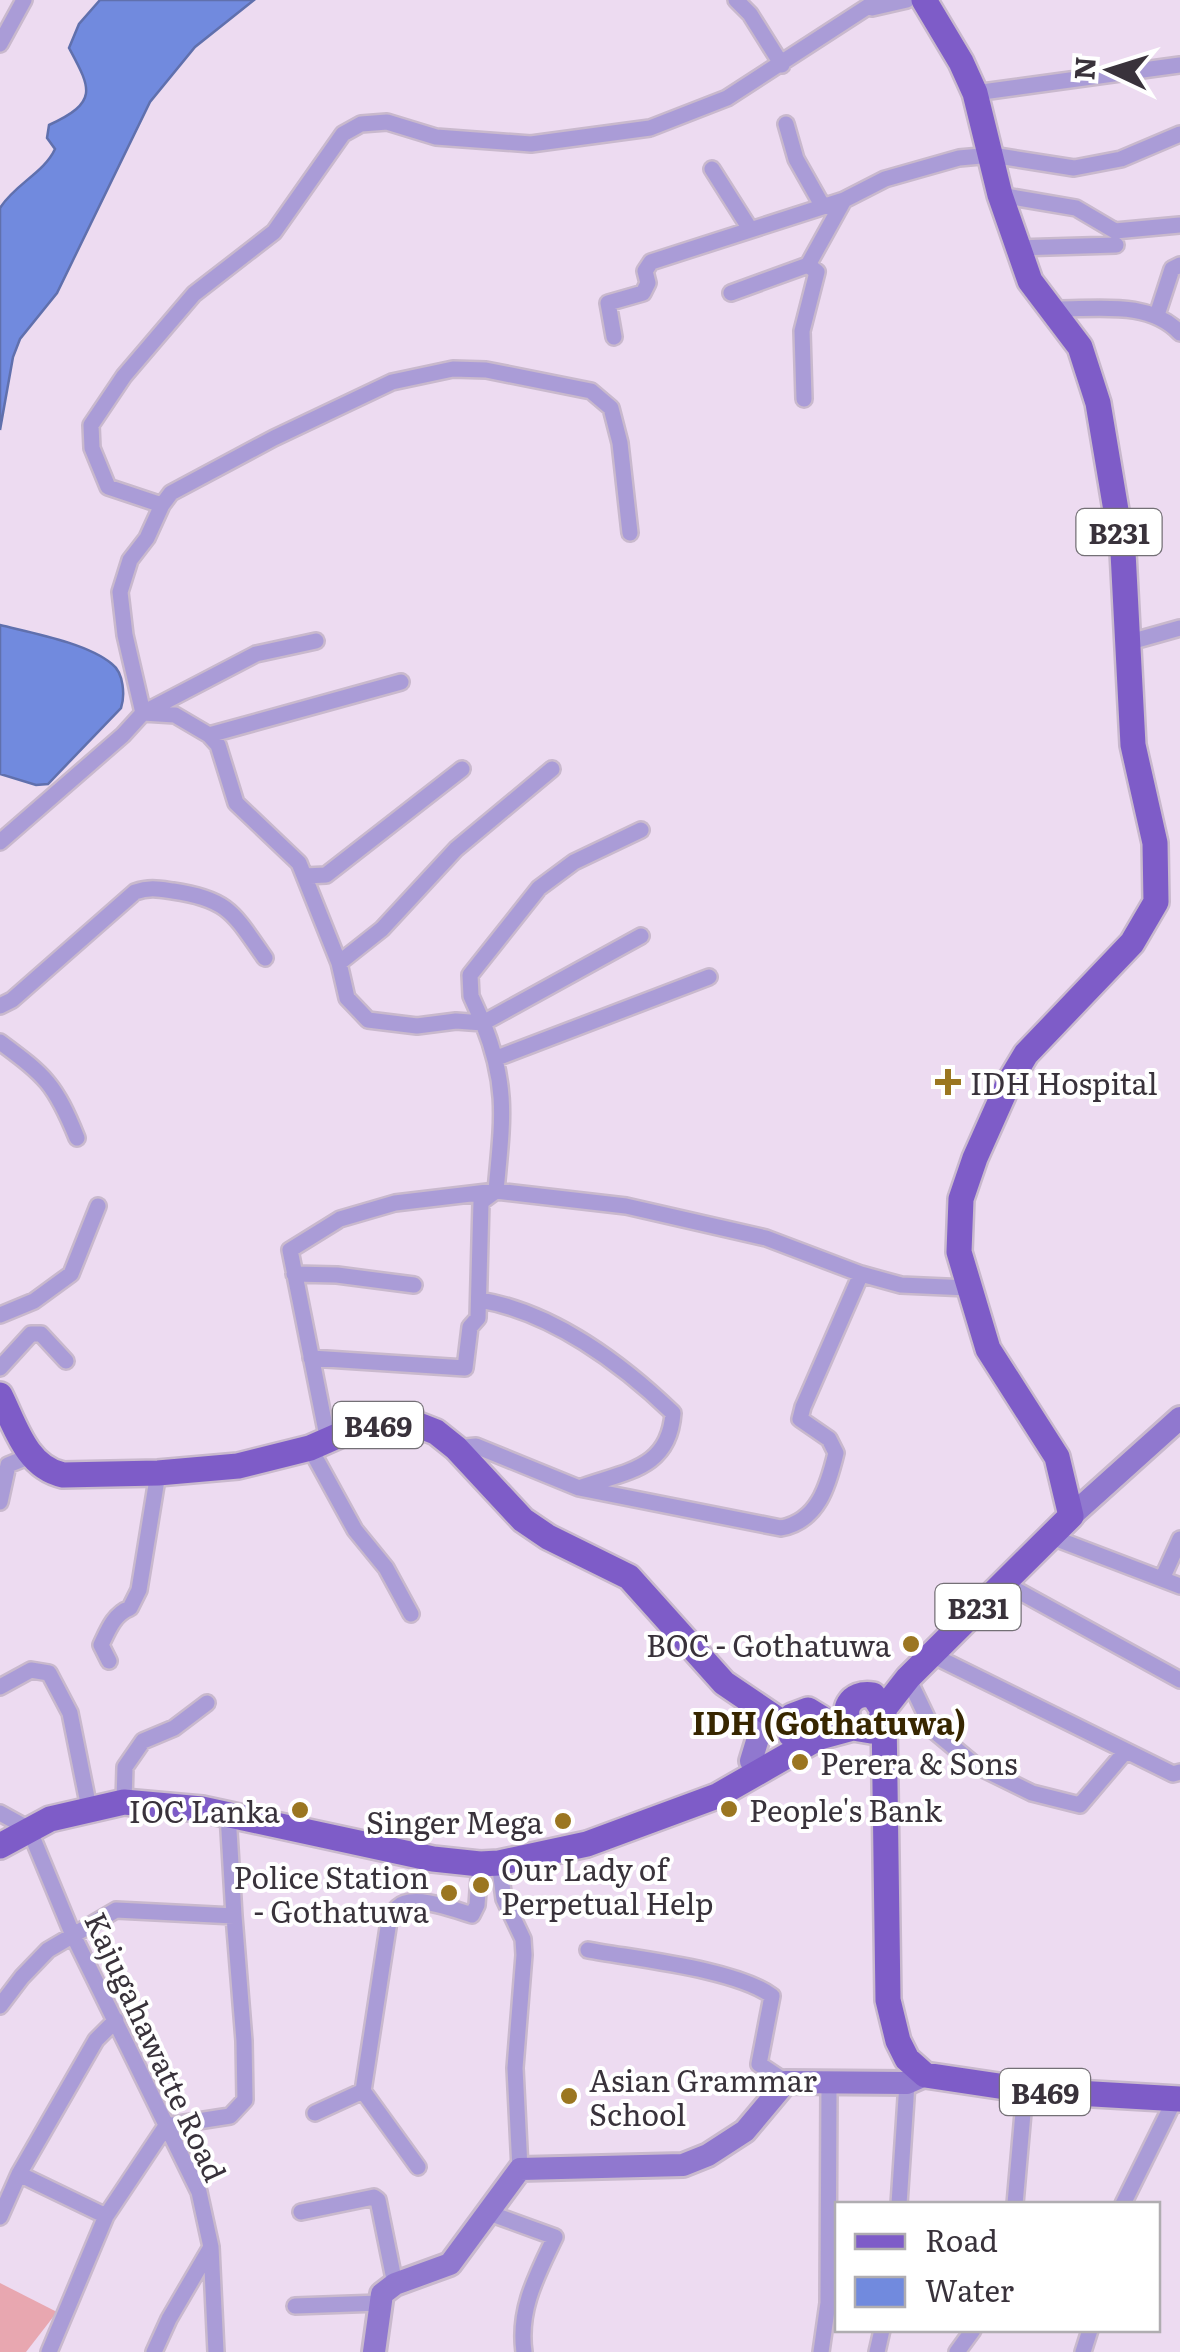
<svg xmlns="http://www.w3.org/2000/svg" width="1180" height="2352" font-family="Literata,serif">
<rect width="100%" height="100%" fill="#eddbf1"/>
<path fill="#e8a7b0" d="M 0,2283 L 57,2312 L 26,2352 L 0,2352 Z"/>
<path fill="#718ade" stroke="#6070ad" stroke-width="2.5" d="M 100,0 L 254,0 L 195,47 L 150,102 L 57,293 L 20,339 L 13,357 L 0,430 L 0,208 C 15,184 44,173 55,149 L 47,138 L 49,125 C 99,102 91,89 69,48 L 79,24 Z
M 0,625 C 32,633 87,643 112,664 C 124,673 125,696 121,708 L 48,784 L 36,785 L 0,774 Z"/>
<g fill="none" stroke-linecap="round" stroke-linejoin="round">
<g stroke="#c9b9cd" stroke-width="20">
<path id="street" d="M 736,0 L 750,14 L 782,65
M 872,8 L 907,0
M 0,44 L 24,0
M 975,93 L 1180,65
M 786,124 L 796,159 L 822,205
M 712,169 L 750,229
M 1000,195 L 1076,208 L 1115,231 L 1180,225
M 1016,248 L 1116,245
M 731,293 L 808,265
M 1051,309 C 1095,310 1148,299 1180,333
M 1157,315 L 1172,269 L 1180,265
M 614,337 L 608,303 L 643,293 L 648,283 L 645,271 L 651,262 L 844,200 L 885,179 L 959,158 L 992,155 L 1074,168 L 1121,159 L 1180,134
M 804,399 L 802,331 L 817,272 L 808,265 L 844,200
M 162,505 L 171,493 L 274,438 L 392,382 L 453,369 L 486,370 L 591,391 L 611,408 L 620,443 L 630,533
M 1130,642 L 1180,628
M 143,713 L 175,715 L 209,735 L 218,745 L 236,803 L 299,863 L 339,963 L 347,998 L 368,1020 L 417,1026 L 456,1021 L 483,1023 C 509,1088 502,1123 496,1191 L 481,1202 L 478,1318 L 470,1327 L 465,1368 L 311,1358
M 143,713 L 256,654 L 316,641
M 209,735 L 401,682
M 641,830 L 574,862 L 539,888 L 470,975 L 471,996 L 483,1023 L 641,936
M 0,842 L 123,735 L 143,713 L 125,635 L 120,592 L 130,560 L 147,538 L 162,505 L 108,487 L 92,448 L 91,425 L 124,376 L 194,294 L 274,232 L 343,134 L 361,124 L 387,122 L 436,137 L 531,144 L 650,128 L 727,98 L 878,0
M 305,876 L 326,875 L 462,769
M 339,963 L 382,929 L 456,849 L 552,769
M 0,1006 L 12,1000 L 135,892 C 149,887 159,889 173,891 C 229,899 234,914 265,958
M 0,1042 C 46,1076 55,1084 77,1138
M 497,1058 L 709,977
M 294,1274 L 337,1275 L 414,1285
M 480,1300 C 552,1312 621,1363 673,1413 C 669,1470 625,1471 579,1488
M 0,1315 L 34,1301 L 71,1274 L 98,1206
M 0,1368 L 31,1334 L 41,1334 L 66,1361
M 328,1441 L 290,1250 L 340,1219 L 395,1203 L 496,1191 L 626,1206 L 766,1238 L 861,1274 L 901,1285 L 968,1288
M 310,1448 L 355,1530 L 386,1568 L 411,1614
M 456,1448 L 476,1446 L 579,1488 L 781,1528 C 818,1521 828,1486 836,1453 L 829,1439 L 800,1419 L 803,1407 L 861,1274
M 0,1502 L 8,1465 L 30,1456
M 1049,1536 L 1180,1586
M 1162,1579 L 1180,1539
M 1002,1582 L 1180,1680
M 932,1655 L 1173,1774 L 1180,1772
M 109,1661 L 101,1645 C 108,1630 114,1614 130,1608 L 139,1590 L 158,1473
M 908,1678 L 933,1730 L 975,1765 L 1032,1793 L 1080,1805 L 1125,1752
M 0,1687 L 31,1670 L 49,1673 L 70,1713 L 89,1808
M 124,1802 L 125,1767 L 143,1741 L 174,1728 L 207,1703
M 0,1813 L 29,1829 L 72,1933 L 199,2192 L 211,2247 L 216,2352
M 228,1814 L 234,1916
M 499,1863 L 504,1899 L 523,1939 L 524,1955 L 515,2068 L 520,2169
M 588,1950 C 636,1959 736,1969 772,1996 L 759,2064 L 786,2082
M 0,2006 L 22,1977 L 48,1950 L 116,1910 L 234,1916 L 244,2041 L 245,2100 L 230,2116 L 166,2126 L 106,2216 L 49,2352
M 363,2091 L 389,1921 C 392,1916 394,1911 398,1907 C 412,1893 456,1910 472,1915 L 477,1905 L 480,1864
M 315,2113 L 363,2091 L 418,2167
M 19,2174 L 106,2216
M 899,2204 L 907,2083
M 1015,2204 L 1025,2090
M 1123,2204 L 1175,2099
M 301,2212 L 374,2197 L 378,2200 L 395,2284
M 489,2213 L 555,2237 C 537,2275 518,2309 524,2352
M 0,2217 L 19,2174 L 96,2040 L 116,2020
M 295,2306 L 380,2303
M 154,2352 L 169,2319 L 211,2247
M 821,2352 L 828,2303 L 829,2083
M 877,2352 L 882,2330
M 957,2352 L 973,2330
M 1083,2352 L 1090,2330"/>
</g>
<g stroke="#c9b9cd" stroke-width="28">
<path id="secondary" d="M 1071,1516 L 1180,1418
M 748,1702 L 762,1725 L 751,1761
M 374,2352 L 382,2294 L 395,2284 L 450,2264 L 520,2169 L 683,2165 L 708,2155 L 745,2131 L 786,2082 L 907,2083 L 925,2075"/>
</g>
<g stroke="#c9b9cd" stroke-width="30">
<path id="primary" d="M 0,1395 C 15,1425 26,1467 63,1475 L 158,1473 L 238,1466 L 310,1448 L 351,1430 L 403,1419 L 436,1432 L 456,1448 L 523,1520 L 548,1537 L 629,1577 L 724,1683 L 789,1727
M 883,1710 L 908,1678 L 1071,1516 L 1057,1457 L 988,1349 L 959,1252 L 961,1199 L 975,1158 L 1008,1084 L 1026,1054 L 1132,943 L 1156,902 L 1155,843 L 1133,745 L 1123,552 L 1098,403 L 1080,347 L 1030,281 L 1000,195 L 975,93 L 961,62 L 924,0
M 884,1714 L 888,2000 L 898,2041 L 907,2059 L 925,2075 L 1025,2090 L 1180,2099
M 820,1737 L 853,1728 L 871,1731 L 880,1724 L 883,1710 L 873,1695 C 850,1691 839,1711 853,1728
M 0,1846 L 50,1819 L 124,1802 L 202,1809 L 433,1859 L 480,1864 L 499,1863 L 587,1844 L 717,1796 L 820,1737 L 823,1728 L 821,1718 L 808,1710 L 792,1716 L 789,1727 L 791,1735 L 804,1744"/>
</g>
<use href="#street" stroke="#aa9cd7" stroke-width="15"/>
<use href="#secondary" stroke="#9078cf" stroke-width="22"/>
<use href="#primary" stroke="#7e5cc8" stroke-width="25"/>
</g>
<g fill="#9b7621" stroke="#fff" stroke-width="4">
<path d="M943 1067h10v10h10v10h-10v10h-10v-10h-10v-10h10z"/>
<circle cx="911" cy="1644" r="10"/>
<circle cx="800" cy="1762" r="10"/>
<circle cx="729" cy="1809" r="10"/>
<circle cx="300" cy="1810" r="10"/>
<circle cx="563" cy="1821" r="10"/>
<circle cx="481" cy="1885" r="10"/>
<circle cx="449" cy="1893" r="10"/>
<circle cx="569" cy="2096" r="10"/>
</g>
<g text-anchor="middle" dominant-baseline="central" stroke-width="8" stroke-linejoin="round" paint-order="stroke">
<g fill="#fff" stroke="#747076" stroke-width="2.5">
<rect x="1076.5" y="509" width="85" height="46" rx="8"/>
<rect x="333" y="1402" width="90" height="46" rx="8"/>
<rect x="935.5" y="1584" width="85" height="46" rx="8"/>
<rect x="1000" y="2069" width="90" height="46" rx="8"/>
</g>
<g font-size="28" font-weight="bold" fill="#39323b">
<text x="1119" y="532">B231</text>
<text x="378" y="1425">B469</text>
<text x="978" y="1607">B231</text>
<text x="1045" y="2092">B469</text>
</g>
<g font-size="30" fill="#39323b" stroke="#fff" text-anchor="start">
<text x="970" y="1082">IDH Hospital</text>
<text x="891" y="1644" text-anchor="end">BOC - Gothatuwa</text>
<text x="820" y="1762">Perera &amp; Sons</text>
<text x="749" y="1809">People's Bank</text>
<text x="280" y="1810" text-anchor="end">IOC Lanka</text>
<text x="543" y="1821" text-anchor="end">Singer Mega</text>
<text x="501" y="1868">Our Lady of<tspan x="501" dy="34">Perpetual Help</tspan></text>
<text x="429" y="1876" text-anchor="end">Police Station<tspan x="429" dy="34">- Gothatuwa</tspan></text>
<text x="589" y="2079">Asian Grammar<tspan x="589" dy="34">School</tspan></text>
</g>
<g font-size="30" fill="#39323b" stroke="#fff">
<text transform="translate(157 2046) rotate(65)">Kajugahawatte Road</text>
</g>
<g font-size="32" font-weight="bold" fill="#372600" stroke="#fff">
<text x="829" y="1721">IDH (Gothatuwa)</text>
</g>
</g>
<rect x="835" y="2202" width="325" height="130" fill="#ffffff" stroke="#b0adb1" stroke-width="2.5"/>
<rect x="855" y="2234" width="50" height="15" fill="#7e5cc8" stroke="#b0adb1" stroke-width="2.5"/>
<text x="925" y="2252" font-size="30" fill="#39323b">Road</text>
<rect x="855" y="2277" width="50" height="30" fill="#718ade" stroke="#b0adb1" stroke-width="2.5"/>
<text x="925" y="2302" font-size="30" fill="#39323b">Water</text>
<g transform="translate(1110 70) rotate(274)" stroke="#ffffff" stroke-width="8" paint-order="stroke">
<path d="M0-8L18 38L0 25L-18 38Z" fill="#39323b"/>
<text y="-15" font-size="28" font-weight="bold" text-anchor="middle" fill="#39323b">N</text>
</g>
</svg>
